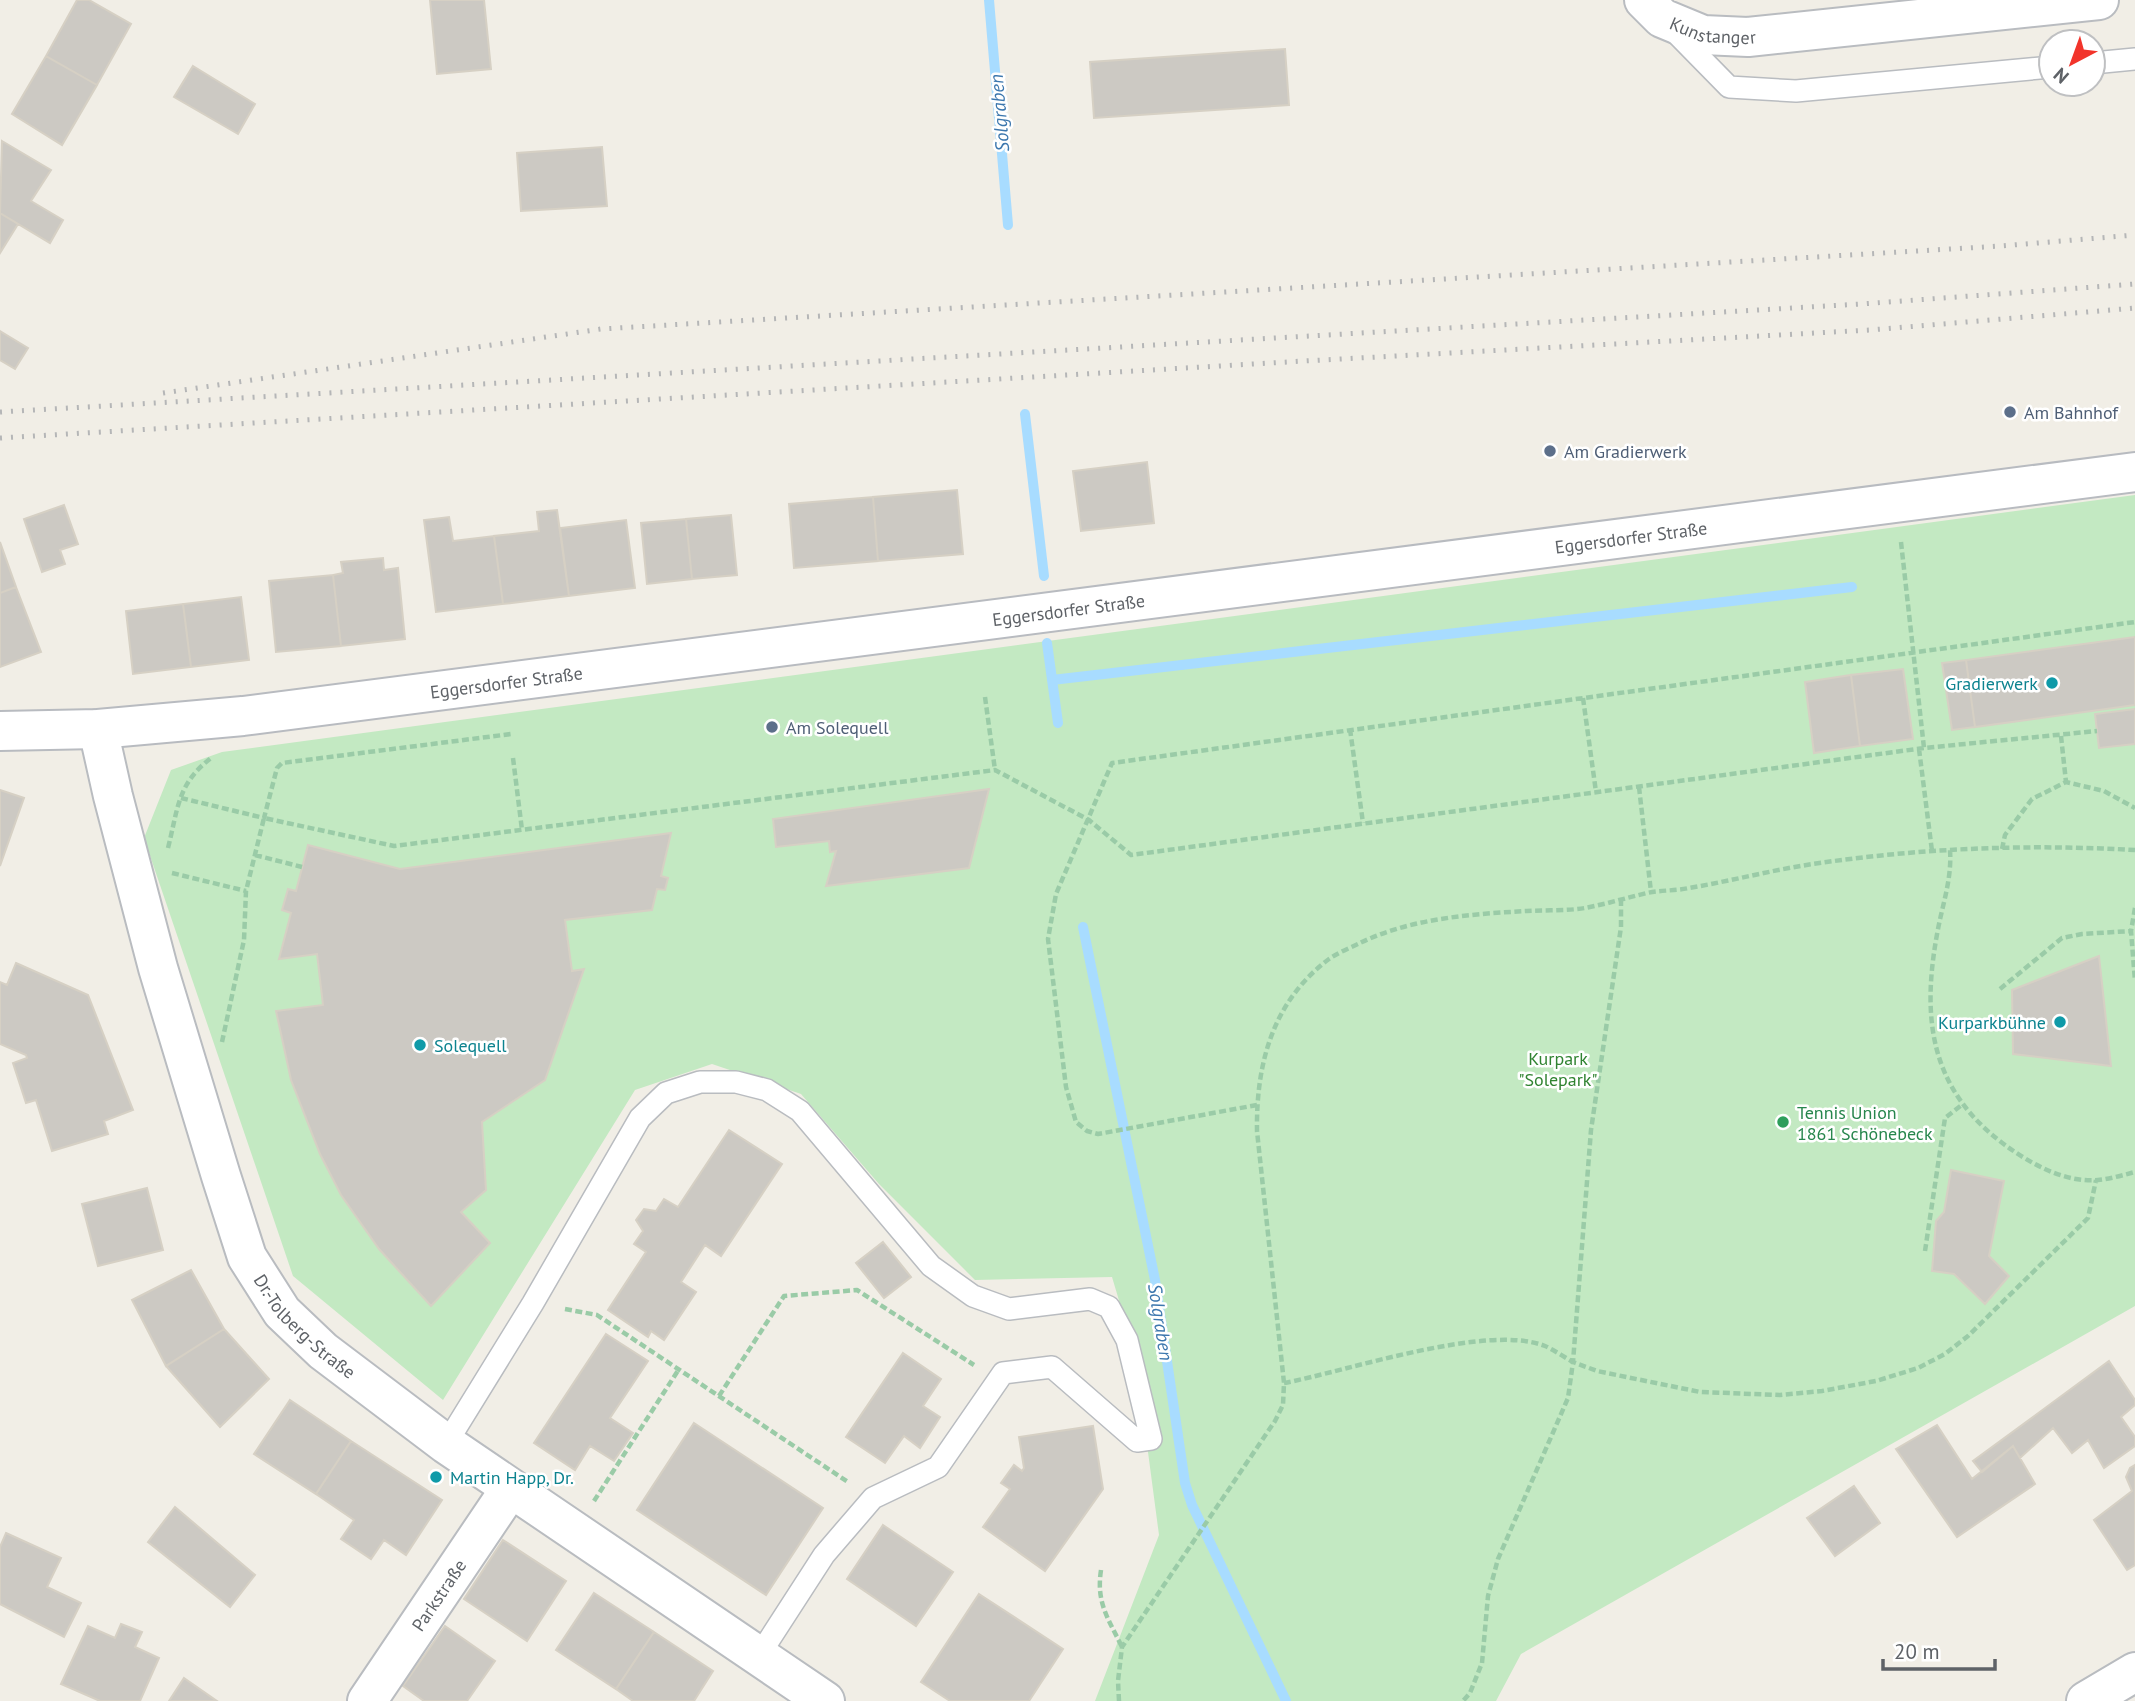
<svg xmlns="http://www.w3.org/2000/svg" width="2135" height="1701" font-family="'PT Sans',sans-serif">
<rect width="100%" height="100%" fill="#f1eee6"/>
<path fill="#c3e9c2" d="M 2135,495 L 2135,1306 L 1521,1654 L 1496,1701 L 1095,1701 L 1159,1535 L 1135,1354 L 1112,1277 L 975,1280 L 879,1184 L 801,1094 L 712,1064 L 635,1090 L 443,1400 L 293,1276 L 144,838 L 171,770 L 222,752 Z"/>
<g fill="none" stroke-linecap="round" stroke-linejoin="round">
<path stroke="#a8dcff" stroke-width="10" d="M 989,0 L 1008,225
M 1025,414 L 1044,576
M 1047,643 L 1058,723
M 1052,680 L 1852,587
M 1083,927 L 1155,1280 L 1185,1483 L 1192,1505 L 1286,1701"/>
</g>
<path fill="#ccc9c3" stroke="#d6d0c4" stroke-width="2" d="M 77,0 L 89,0 L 131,24 L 97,85 L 46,56 Z
M 430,0 L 484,0 L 491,69 L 437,74 Z
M 1285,49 L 1289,105 L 1094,118 L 1090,62 Z
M 46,56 L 97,85 L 62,145 L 12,114 Z
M 193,66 L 255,104 L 238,134 L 174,97 Z
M 2,141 L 51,170 L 31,201 L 63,220 L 50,243 L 0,213 Z
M 602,147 L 607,206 L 521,211 L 517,153 Z
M 0,213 L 18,224 L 0,253 Z
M 0,331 L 28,348 L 15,369 L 0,360 Z
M 1147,462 L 1154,523 L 1081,531 L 1073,471 Z
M 957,490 L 963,554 L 878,561 L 873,497 Z
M 873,497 L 878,561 L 794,568 L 789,504 Z
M 64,505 L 78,544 L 60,550 L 65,564 L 42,572 L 24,519 Z
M 557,510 L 569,596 L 503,604 L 494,536 L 539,531 L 537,512 Z
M 731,515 L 737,575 L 692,579 L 686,519 Z
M 449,517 L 453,541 L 494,536 L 503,604 L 436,612 L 424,520 Z
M 686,519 L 692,579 L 647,584 L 641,523 Z
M 626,520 L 635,588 L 569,596 L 560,528 Z
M 0,542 L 16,587 L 0,593 Z
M 383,558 L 384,570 L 398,568 L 405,639 L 341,646 L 333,575 L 343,573 L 341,562 Z
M 333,575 L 341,646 L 276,652 L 269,581 Z
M 16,587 L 41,652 L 0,667 L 0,593 Z
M 241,597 L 249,660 L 191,667 L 183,604 Z
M 183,604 L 191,667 L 133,674 L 126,611 Z
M 2135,637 L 2135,705 L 1975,727 L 1966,660 Z
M 1966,660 L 1975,727 L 1952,730 L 1942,663 Z
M 1903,669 L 1913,739 L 1860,746 L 1851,675 Z
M 1851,675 L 1860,746 L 1814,753 L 1805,682 Z
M 2135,709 L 2135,744 L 2099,748 L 2095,714 Z
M 989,789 L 969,868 L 826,886 L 836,851 L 830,852 L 829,841 L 776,847 L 773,819 Z
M 0,790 L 24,798 L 0,866 Z
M 671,833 L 661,876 L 668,878 L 665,890 L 657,889 L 652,910 L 565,920 L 572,971 L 584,969 L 545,1080 L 482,1122 L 486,1190 L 461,1212 L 490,1243 L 431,1306 L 379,1249 L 341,1195 L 320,1154 L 291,1080 L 276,1011 L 323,1005 L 317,954 L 279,959 L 291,913 L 282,910 L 288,889 L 296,891 L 308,845 L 400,869 Z
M 2099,956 L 2111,1066 L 2013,1054 L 2012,990 Z
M 16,963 L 88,995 L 133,1110 L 104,1121 L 108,1134 L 52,1151 L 36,1100 L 26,1103 L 13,1063 L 27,1058 L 26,1055 L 0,1044 L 0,982 L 7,985 Z
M 729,1130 L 782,1164 L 721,1256 L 705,1245 L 681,1282 L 696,1292 L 664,1340 L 651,1331 L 648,1337 L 608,1310 L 646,1252 L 634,1244 L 643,1231 L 636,1220 L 644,1209 L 656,1211 L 664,1199 L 678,1207 Z
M 1951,1170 L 2004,1181 L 1989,1256 L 2009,1276 L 1985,1304 L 1954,1274 L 1932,1271 L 1936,1221 L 1944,1212 Z
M 147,1188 L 163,1250 L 98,1266 L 82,1204 Z
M 883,1242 L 911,1277 L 884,1298 L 856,1263 Z
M 191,1270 L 224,1329 L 166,1366 L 132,1300 Z
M 224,1329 L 269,1379 L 220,1427 L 166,1366 Z
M 606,1334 L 648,1361 L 610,1418 L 633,1433 L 614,1461 L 590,1446 L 575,1470 L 534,1443 Z
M 903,1353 L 941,1379 L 923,1406 L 940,1417 L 920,1448 L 904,1436 L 885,1463 L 846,1437 Z
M 2109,1361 L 2135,1400 L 2135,1405 L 2121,1417 L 2135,1437 L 2135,1446 L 2104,1468 L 2088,1440 L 2072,1453 L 2053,1428 L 2020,1458 L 2013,1446 L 1982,1472 L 1973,1461 Z
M 290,1400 L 351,1441 L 316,1494 L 254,1454 Z
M 694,1423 L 823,1508 L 766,1595 L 637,1510 Z
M 1937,1425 L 1972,1479 L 2013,1446 L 2035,1484 L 1957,1537 L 1896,1449 Z
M 1093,1426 L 1103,1489 L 1045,1571 L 983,1527 L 1010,1489 L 1001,1483 L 1014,1465 L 1022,1471 L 1024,1468 L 1019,1437 Z
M 351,1441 L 442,1500 L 406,1555 L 384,1540 L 371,1559 L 341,1539 L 354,1520 L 316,1494 Z
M 2135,1465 L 2135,1565 L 2127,1570 L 2094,1520 L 2132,1491 L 2126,1477 L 2130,1468 Z
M 1854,1486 L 1880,1523 L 1835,1556 L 1807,1518 Z
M 175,1507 L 255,1575 L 230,1607 L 148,1542 Z
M 883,1525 L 953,1572 L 916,1626 L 847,1579 Z
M 6,1533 L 61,1558 L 47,1587 L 81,1603 L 64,1637 L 0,1604 L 0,1547 Z
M 503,1540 L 566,1581 L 527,1641 L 464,1599 Z
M 594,1593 L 654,1632 L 616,1689 L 556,1650 Z
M 979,1594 L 1063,1649 L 1029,1701 L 950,1701 L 921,1682 Z
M 121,1624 L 142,1632 L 135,1647 L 159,1658 L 140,1701 L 100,1701 L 61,1684 L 88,1626 L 115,1638 Z
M 445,1626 L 495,1661 L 467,1701 L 424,1701 L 403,1686 Z
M 654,1632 L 713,1671 L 694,1701 L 633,1701 L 616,1689 Z
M 184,1678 L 217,1701 L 169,1701 Z"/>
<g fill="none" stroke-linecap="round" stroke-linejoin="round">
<g stroke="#b9bcc0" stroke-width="24">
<path id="lane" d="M 1677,34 L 1729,87 L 1796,91 L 2051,67
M 2093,63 L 2135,59
M 446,1444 L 533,1303 L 640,1118 L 666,1093 L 700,1082 L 736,1082 L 767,1090 L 800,1111 L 931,1266 L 973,1296 L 1009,1309 L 1090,1299 L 1109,1307 L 1127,1340 L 1151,1439 L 1137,1441 L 1052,1367 L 1003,1373 L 938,1467 L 873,1498 L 824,1555 L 758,1657"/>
</g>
<g stroke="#b9bcc0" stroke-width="42">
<g id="street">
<path id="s1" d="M 1644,0 L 1662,18 L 1703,35 L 1748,37 L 2099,0"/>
<path id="s2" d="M 98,729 L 113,796 L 158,968 L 221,1176 L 247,1257 L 282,1312 L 323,1351 L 446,1444 L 825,1701"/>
<path id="s3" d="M 367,1701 L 510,1489"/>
<path d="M 2086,1701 L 2135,1672"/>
</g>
</g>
<g stroke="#b8bbc0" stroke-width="42">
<g id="secondary">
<path id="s4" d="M 0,731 L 98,729 L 243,716 L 2135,472"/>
</g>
</g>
<path stroke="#9acba7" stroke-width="4.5" stroke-dasharray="7 3.5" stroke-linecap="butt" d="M 1901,542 L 1924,748
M 985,697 L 995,770
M 1583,698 L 1596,792
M 1350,729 L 1363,823
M 2061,736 L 2066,782
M 1919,749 L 1932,851
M 513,758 L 522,830
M 1639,787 L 1651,892
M 181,798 L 264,818 L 277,768 L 282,763 L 511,734
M 168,848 C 178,809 177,784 211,758
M 2002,849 L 2005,835 L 2032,799 L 2066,782 L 2104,791 L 2135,808
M 1950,850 C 1952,878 1943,903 1938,929 C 1921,1017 1929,1089 2005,1145 C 2031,1164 2065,1183 2098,1180 C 2110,1179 2123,1175 2135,1172
M 255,855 L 302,867
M 172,873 L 246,891
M 1621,899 L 1621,927 L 1591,1130 L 1573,1362 L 1597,1371 L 1700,1392 L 1780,1395 L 1822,1391 L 1876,1381 L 1918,1368 L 1945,1354 L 1968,1336 L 2088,1218 L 2096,1180
M 2135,908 L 2131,931 L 2135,981
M 2000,989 L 2062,938 L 2082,934 L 2131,931
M 222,1042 L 244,940 L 246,891 L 264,818 L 394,846 L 995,770 L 1089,820 L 1131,855 L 1924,748 L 2097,731
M 1257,1105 L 1098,1134 L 1087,1131 L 1076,1122 L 1066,1087 L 1048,939 L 1056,894 L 1112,763 L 2135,622
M 1925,1251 L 1945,1118 L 1963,1104
M 565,1309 L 597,1315 L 848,1482
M 1284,1383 C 1348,1371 1487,1323 1545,1346 C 1554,1350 1564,1357 1573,1362 L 1568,1398 L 1498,1559 L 1488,1596 L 1482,1663 L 1470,1693 L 1463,1701
M 719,1396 L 784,1296 L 857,1290 L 974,1365
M 594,1501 L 679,1369
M 1101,1570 C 1096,1603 1108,1618 1122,1647
M 1119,1701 L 1118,1681 L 1122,1647 L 1275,1421 L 1283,1405 L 1284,1383 L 1257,1131 C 1256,1063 1273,1001 1329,959 C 1339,952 1352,947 1362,942 C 1413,918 1472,914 1527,911 C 1546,910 1567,911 1585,908 C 1606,904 1626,898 1647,893 C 1661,890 1675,891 1689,888 C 1731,881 1772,870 1813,864 C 1920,848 2028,844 2135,850"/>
<use href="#lane" stroke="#fff" stroke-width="21"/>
<use href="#street" stroke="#fff" stroke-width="38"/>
<use href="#secondary" stroke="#fff" stroke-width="38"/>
<path stroke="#b5b6b7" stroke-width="5" stroke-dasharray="2 9" stroke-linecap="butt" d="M 163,393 L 601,329 L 2001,246 L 2135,235
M 0,412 L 1861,304 L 2135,284
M 0,438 L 1304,361 L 1870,330 L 2135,308"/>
</g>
<g fill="#5c6f8a" stroke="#fff" stroke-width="2.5">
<circle cx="2010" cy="412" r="7"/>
<circle cx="1550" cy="451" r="7"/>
<circle cx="772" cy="727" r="7"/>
</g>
<g fill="#0f9aa8" stroke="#fff" stroke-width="2.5">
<circle cx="2052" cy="683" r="7"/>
<circle cx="2060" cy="1022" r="7"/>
<circle cx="420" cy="1045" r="7"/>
<circle cx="436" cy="1477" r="7"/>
</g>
<circle fill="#2e9e5b" stroke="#fff" stroke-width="2.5" cx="1783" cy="1122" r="7"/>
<g text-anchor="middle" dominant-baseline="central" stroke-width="5" stroke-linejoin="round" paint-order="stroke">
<g font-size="18" fill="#5e6267" stroke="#fff">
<text stroke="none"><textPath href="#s1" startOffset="79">Kunstanger</textPath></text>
<text stroke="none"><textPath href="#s4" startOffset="1643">Eggersdorfer Straße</textPath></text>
<text stroke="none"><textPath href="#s4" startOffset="1076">Eggersdorfer Straße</textPath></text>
<text stroke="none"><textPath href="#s4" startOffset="509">Eggersdorfer Straße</textPath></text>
<text stroke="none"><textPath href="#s2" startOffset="640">Dr.-Tolberg-Straße</textPath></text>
<text stroke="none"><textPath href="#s3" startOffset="128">Parkstraße</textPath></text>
</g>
<g font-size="18" fill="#4e5e75" stroke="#fff" text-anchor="start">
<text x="2024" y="412">Am Bahnhof</text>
<text x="1564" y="451">Am Gradierwerk</text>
<text x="786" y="727">Am Solequell</text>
</g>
<g font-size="18" fill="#0d838f" stroke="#fff" text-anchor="end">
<text x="2038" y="683">Gradierwerk</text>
<text x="2046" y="1022">Kurparkbühne</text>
<text x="434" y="1045" text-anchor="start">Solequell</text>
<text x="450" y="1477" text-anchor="start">Martin Happ, Dr.</text>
</g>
<g font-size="18" fill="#308331" stroke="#fff">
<text x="1558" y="1058">Kurpark<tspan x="1558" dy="21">"Solepark"</tspan></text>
</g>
<g font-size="18" fill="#27864d" stroke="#fff" text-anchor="start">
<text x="1797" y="1112">Tennis Union<tspan x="1797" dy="21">1861 Schönebeck</tspan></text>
</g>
<g font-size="19" font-style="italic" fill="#3c77ae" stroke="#fff">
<text transform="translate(999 113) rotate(-95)">Solgraben</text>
<text transform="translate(1161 1322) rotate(81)">Solgraben</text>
</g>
</g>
<g transform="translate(2072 63) rotate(221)"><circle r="33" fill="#ffffff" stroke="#bfc0c2" stroke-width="2"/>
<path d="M0-5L12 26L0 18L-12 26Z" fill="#f2342b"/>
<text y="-10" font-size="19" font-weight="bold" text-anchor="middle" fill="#5e6267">N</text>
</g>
<path d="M1883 1659v10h112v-10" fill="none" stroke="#5e6267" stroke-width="3.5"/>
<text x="1894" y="1659" font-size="21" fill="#5e6267" stroke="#ffffff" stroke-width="5" paint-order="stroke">20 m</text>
</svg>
